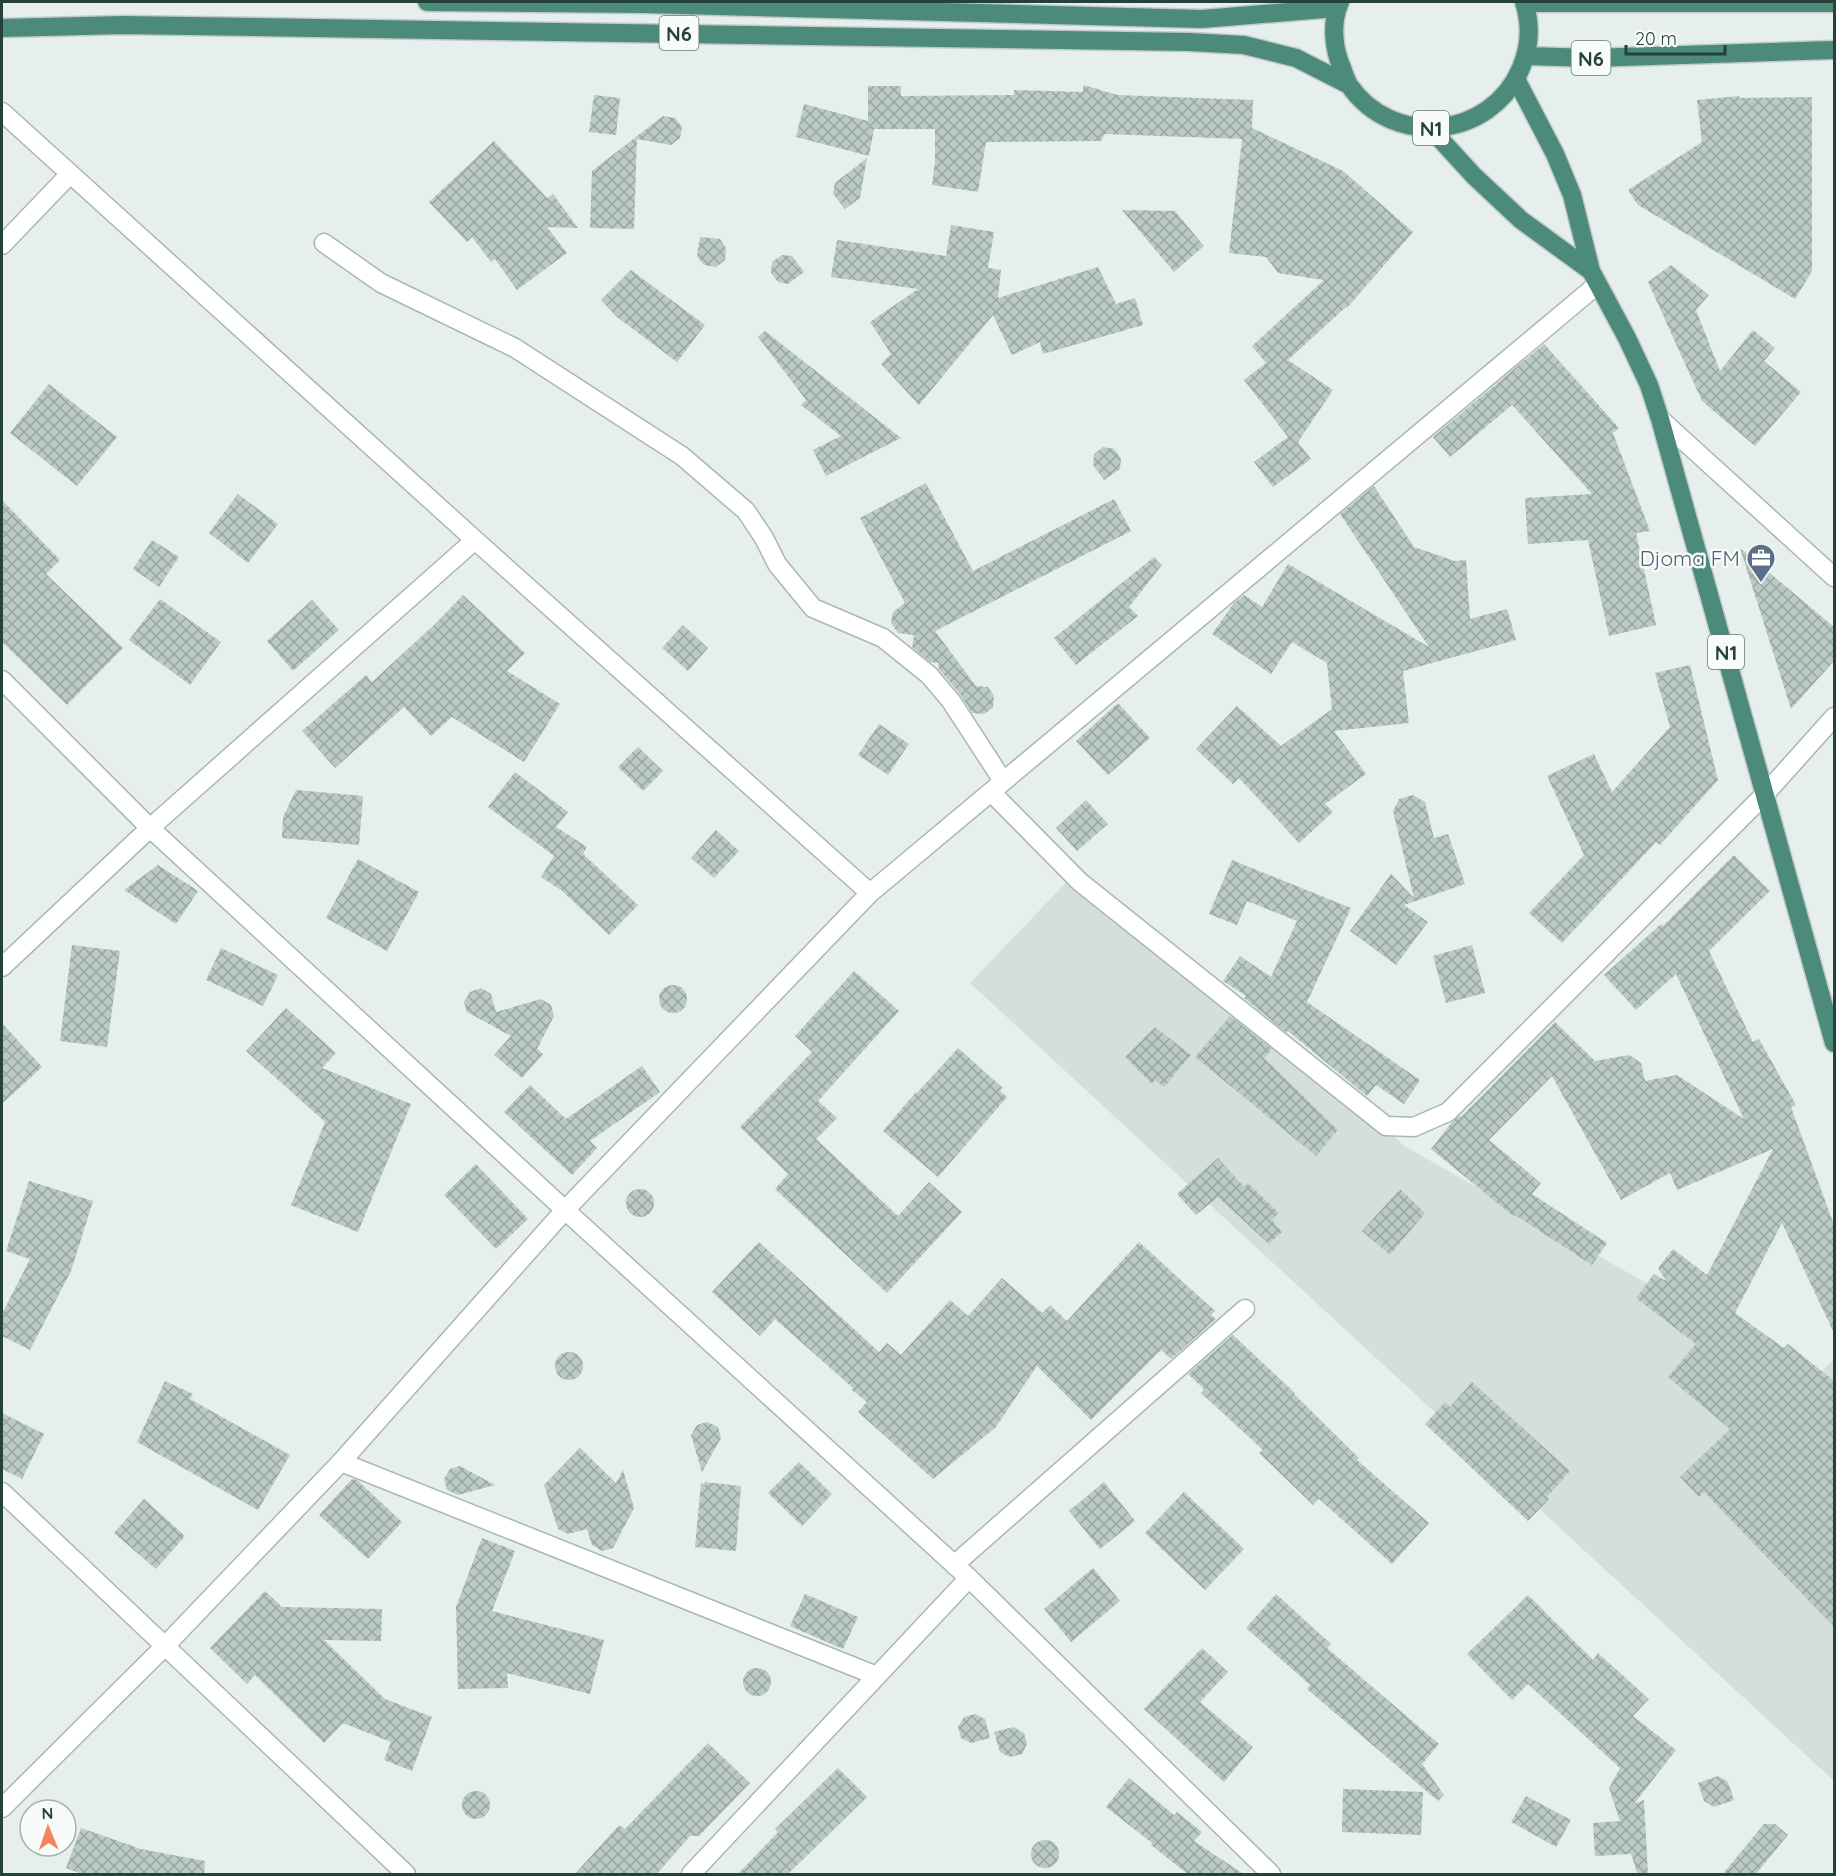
<svg xmlns="http://www.w3.org/2000/svg" width="1836" height="1876" font-family="Quicksand,sans-serif">
<defs>
<pattern id="building-cross-hatch" width="8" height="8" patternUnits="userSpaceOnUse" patternTransform="scale(1.5)"><rect width="8" height="8" fill="#bbcac4"/><path d="M0 0l8 8M0 8l8-8" fill="none" stroke="#98a6a0"/></pattern>
</defs>
<rect width="100%" height="100%" fill="#e6efeb"/>
<path fill="#d4dfda" d="M 1080,868 L 1406,1147 L 1814,1378 L 1834,1360 L 1834,1781 L 970,983 Z"/>
<path fill="url(#building-cross-hatch)" d="M 1084,85 L 1117,95 L 1253,100 L 1252,128 L 1343,171 L 1413,232 L 1347,308 L 1346,307 L 1288,360 L 1333,390 L 1298,442 L 1311,459 L 1273,487 L 1254,462 L 1288,437 L 1244,380 L 1266,363 L 1252,346 L 1324,280 L 1278,273 L 1266,257 L 1229,253 L 1242,139 L 1105,134 L 1101,141 L 986,142 L 978,192 L 932,185 L 935,162 L 935,129 L 874,129 L 869,156 L 796,137 L 804,104 L 868,121 L 868,86 L 901,86 L 901,96 L 1014,95 L 1014,90 L 1082,92 Z
M 594,95 L 620,98 L 616,135 L 589,132 Z
M 1739,96 L 1740,98 L 1812,97 L 1812,271 L 1795,299 L 1638,205 L 1628,190 L 1702,142 L 1697,100 Z
M 663,116 L 675,118 L 682,127 L 680,138 L 671,145 L 637,139 L 634,229 L 590,228 L 592,171 Z
M 494,141 L 547,198 L 553,194 L 578,228 L 547,227 L 567,253 L 517,290 L 495,259 L 491,262 L 472,237 L 467,242 L 429,202 Z
M 867,158 L 860,198 L 845,209 L 833,194 L 835,183 Z
M 1122,210 L 1175,211 L 1204,246 L 1174,272 Z
M 951,225 L 994,232 L 988,268 L 1001,270 L 998,298 L 1098,267 L 1116,304 L 1135,298 L 1143,325 L 1043,354 L 1040,342 L 1012,355 L 993,315 L 919,405 L 881,364 L 891,354 L 870,322 L 918,289 L 831,277 L 837,240 L 946,256 Z
M 700,237 L 720,239 L 726,248 L 725,260 L 716,267 L 704,265 L 697,256 Z
M 782,255 L 792,256 L 804,272 L 788,284 L 778,282 L 771,273 L 772,262 Z
M 1671,265 L 1709,295 L 1696,310 L 1720,371 L 1753,330 L 1775,348 L 1764,361 L 1801,392 L 1755,446 L 1702,401 L 1648,282 Z
M 631,270 L 705,325 L 677,362 L 617,317 L 601,300 Z
M 765,331 L 901,438 L 826,476 L 813,450 L 841,436 L 801,405 L 806,400 L 758,337 Z
M 1544,344 L 1619,428 L 1613,433 L 1650,531 L 1636,533 L 1656,625 L 1609,636 L 1588,540 L 1528,544 L 1525,498 L 1592,494 L 1512,405 L 1450,457 L 1433,437 Z
M 49,384 L 117,437 L 77,486 L 10,433 Z
M 1103,447 L 1114,449 L 1121,458 L 1120,469 L 1104,480 L 1093,465 L 1094,454 Z
M 926,483 L 973,571 L 1114,499 L 1131,531 L 935,631 L 976,686 L 988,687 L 994,696 L 993,708 L 984,714 L 972,713 L 960,694 L 938,668 L 939,663 L 930,662 L 912,647 L 914,635 L 898,633 L 891,623 L 893,612 L 905,603 L 860,518 Z
M 1374,486 L 1414,547 L 1455,561 L 1466,560 L 1470,619 L 1507,609 L 1516,640 L 1403,671 L 1409,723 L 1334,731 L 1366,774 L 1325,804 L 1333,812 L 1299,843 L 1239,778 L 1233,784 L 1196,749 L 1237,706 L 1281,746 L 1332,709 L 1327,663 L 1292,642 L 1271,674 L 1212,634 L 1234,603 L 1244,595 L 1262,607 L 1288,564 L 1429,647 L 1340,514 Z
M 238,494 L 278,524 L 248,563 L 209,533 Z
M 2,500 L 60,560 L 46,574 L 123,648 L 67,705 L 2,642 Z
M 152,540 L 179,557 L 159,587 L 133,569 Z
M 1740,548 L 1834,627 L 1834,661 L 1791,709 Z
M 1154,557 L 1162,565 L 1129,607 L 1138,616 L 1076,665 L 1054,638 Z
M 463,595 L 525,653 L 507,671 L 560,704 L 524,762 L 452,717 L 431,736 L 404,707 L 335,768 L 302,731 L 366,675 L 372,682 L 434,625 Z
M 160,599 L 221,642 L 190,685 L 129,640 Z
M 312,600 L 339,630 L 293,671 L 267,641 Z
M 683,625 L 708,648 L 688,671 L 662,648 Z
M 1690,665 L 1718,780 L 1660,845 L 1656,842 L 1562,943 L 1529,913 L 1584,855 L 1547,776 L 1594,754 L 1612,792 L 1670,727 L 1655,673 Z
M 1118,703 L 1150,738 L 1108,775 L 1076,741 Z
M 879,724 L 909,744 L 888,775 L 858,755 Z
M 638,747 L 663,771 L 643,791 L 618,767 Z
M 515,772 L 568,812 L 556,827 L 587,847 L 583,854 L 638,905 L 609,935 L 561,890 L 541,877 L 554,856 L 488,807 Z
M 296,790 L 363,796 L 359,845 L 282,838 L 283,817 Z
M 1413,795 L 1425,802 L 1434,838 L 1448,834 L 1465,884 L 1404,905 L 1428,922 L 1396,965 L 1350,931 L 1391,874 L 1414,898 L 1393,811 L 1399,799 Z
M 1086,800 L 1108,824 L 1077,851 L 1056,828 Z
M 716,830 L 739,851 L 714,878 L 691,858 Z
M 1734,855 L 1770,891 L 1709,951 L 1753,1042 L 1759,1039 L 1796,1105 L 1791,1107 L 1834,1225 L 1834,1333 L 1782,1223 L 1735,1313 L 1784,1348 L 1788,1344 L 1834,1381 L 1834,1627 L 1704,1492 L 1699,1497 L 1680,1477 L 1730,1429 L 1668,1377 L 1696,1344 L 1636,1298 L 1654,1274 L 1666,1281 L 1658,1268 L 1673,1249 L 1707,1275 L 1773,1149 L 1677,1190 L 1670,1173 L 1621,1200 L 1552,1076 L 1489,1140 L 1541,1183 L 1532,1194 L 1607,1243 L 1592,1265 L 1515,1215 L 1513,1216 L 1431,1149 L 1452,1122 L 1459,1116 L 1461,1117 L 1555,1022 L 1595,1061 L 1629,1055 L 1641,1063 L 1645,1081 L 1677,1075 L 1744,1119 L 1676,974 L 1636,1010 L 1604,975 L 1661,924 L 1663,926 Z
M 358,859 L 419,892 L 387,951 L 326,918 Z
M 1232,860 L 1351,908 L 1307,1002 L 1420,1080 L 1404,1104 L 1376,1085 L 1367,1096 L 1288,1031 L 1287,1033 L 1244,998 L 1246,996 L 1223,981 L 1240,956 L 1271,977 L 1297,921 L 1247,901 L 1237,925 L 1209,914 Z
M 158,865 L 198,891 L 176,924 L 124,890 Z
M 72,945 L 120,951 L 107,1047 L 60,1041 Z
M 1472,945 L 1485,993 L 1446,1003 L 1433,956 Z
M 221,948 L 278,975 L 263,1006 L 206,980 Z
M 854,971 L 899,1011 L 818,1101 L 837,1118 L 816,1139 L 898,1216 L 929,1182 L 962,1212 L 887,1293 L 775,1189 L 788,1174 L 740,1127 L 812,1052 L 795,1036 Z
M659 999a14 14 0 1 1 28 0a14 14 0 1 1-28 0Z
M 481,988 L 491,994 L 496,1012 L 541,999 L 551,1005 L 554,1016 L 537,1049 L 543,1054 L 522,1078 L 494,1055 L 511,1036 L 467,1012 L 464,1002 L 470,992 Z
M 286,1008 L 336,1053 L 322,1068 L 411,1104 L 358,1232 L 291,1205 L 325,1122 L 246,1051 Z
M 1230,1016 L 1272,1049 L 1264,1058 L 1338,1130 L 1316,1156 L 1195,1057 Z
M 2,1023 L 42,1067 L 2,1104 Z
M 1155,1027 L 1191,1055 L 1164,1087 L 1155,1080 L 1152,1084 L 1125,1057 Z
M 958,1048 L 1003,1088 L 1000,1091 L 1007,1097 L 938,1177 L 883,1131 L 916,1092 L 917,1093 Z
M 642,1066 L 660,1092 L 590,1141 L 597,1148 L 572,1175 L 504,1112 L 530,1085 L 566,1119 Z
M 1218,1158 L 1244,1187 L 1248,1183 L 1279,1213 L 1272,1220 L 1282,1232 L 1269,1244 L 1218,1197 L 1196,1215 L 1177,1194 Z
M 476,1164 L 528,1219 L 496,1249 L 444,1195 Z
M 29,1181 L 93,1201 L 71,1271 L 30,1350 L 2,1336 L 2,1314 L 30,1259 L 6,1251 Z
M626 1203a14 14 0 1 1 28 0a14 14 0 1 1-28 0Z
M 1400,1189 L 1425,1213 L 1390,1255 L 1362,1231 Z
M 759,1242 L 879,1352 L 887,1343 L 901,1355 L 950,1300 L 968,1316 L 1002,1278 L 1042,1313 L 1050,1305 L 1067,1321 L 1139,1242 L 1215,1311 L 1211,1315 L 1216,1319 L 1171,1359 L 1161,1350 L 1091,1420 L 1037,1366 L 996,1427 L 933,1479 L 858,1412 L 867,1402 L 852,1390 L 853,1388 L 775,1319 L 760,1336 L 712,1292 Z
M 1233,1335 L 1295,1393 L 1294,1394 L 1359,1458 L 1357,1460 L 1429,1523 L 1392,1564 L 1319,1499 L 1313,1505 L 1259,1453 L 1263,1450 L 1201,1393 L 1204,1389 L 1188,1374 Z
M555 1366a14 14 0 1 1 28 0a14 14 0 1 1-28 0Z
M 165,1381 L 193,1394 L 190,1399 L 290,1455 L 258,1510 L 137,1442 Z
M 1472,1382 L 1570,1471 L 1547,1497 L 1549,1499 L 1528,1521 L 1425,1424 L 1445,1402 L 1450,1407 Z
M 2,1413 L 44,1434 L 22,1479 L 2,1469 Z
M 707,1422 L 718,1427 L 721,1438 L 702,1472 L 691,1435 L 697,1425 Z
M 580,1448 L 616,1483 L 623,1470 L 634,1508 L 613,1548 L 602,1551 L 592,1545 L 587,1529 L 568,1534 L 558,1529 L 544,1485 Z
M 799,1462 L 832,1494 L 802,1526 L 768,1493 Z
M 460,1466 L 495,1485 L 458,1495 L 447,1490 L 444,1479 L 450,1469 Z
M 352,1479 L 357,1480 L 402,1522 L 368,1559 L 319,1515 Z
M 704,1482 L 741,1486 L 736,1551 L 695,1547 L 701,1483 L 705,1485 Z
M 1104,1482 L 1135,1521 L 1100,1549 L 1069,1511 Z
M 1184,1492 L 1244,1549 L 1205,1590 L 1145,1533 Z
M 144,1499 L 185,1536 L 156,1569 L 114,1533 Z
M 482,1538 L 515,1551 L 492,1611 L 604,1640 L 590,1694 L 507,1673 L 508,1688 L 458,1689 L 456,1607 Z
M 1093,1568 L 1120,1601 L 1071,1642 L 1044,1609 Z
M 265,1591 L 282,1607 L 382,1609 L 381,1641 L 324,1640 L 385,1699 L 432,1717 L 412,1771 L 384,1760 L 391,1742 L 343,1723 L 324,1743 L 255,1675 L 247,1684 L 210,1648 Z
M 805,1594 L 858,1617 L 843,1649 L 790,1626 Z
M 1276,1594 L 1331,1644 L 1327,1648 L 1439,1744 L 1422,1764 L 1444,1795 L 1438,1801 L 1307,1689 L 1310,1685 L 1246,1628 Z
M 1528,1595 L 1593,1660 L 1598,1653 L 1649,1699 L 1633,1716 L 1676,1750 L 1634,1804 L 1644,1800 L 1648,1875 L 1638,1875 L 1631,1854 L 1595,1856 L 1593,1823 L 1620,1821 L 1609,1788 L 1620,1768 L 1528,1684 L 1512,1700 L 1467,1654 Z
M 1202,1648 L 1228,1672 L 1200,1702 L 1253,1747 L 1224,1782 L 1144,1709 Z
M743 1682a14 14 0 1 1 28 0a14 14 0 1 1-28 0Z
M 975,1714 L 985,1719 L 990,1738 L 971,1743 L 961,1738 L 958,1727 L 964,1717 Z
M 1014,1727 L 1024,1733 L 1027,1744 L 1022,1754 L 1010,1757 L 1000,1752 L 994,1732 Z
M 708,1743 L 750,1783 L 699,1836 L 690,1836 L 656,1875 L 574,1875 L 619,1825 L 625,1829 Z
M 838,1768 L 867,1797 L 787,1875 L 737,1875 L 778,1832 L 775,1829 Z
M 1718,1776 L 1728,1782 L 1734,1800 L 1714,1807 L 1704,1801 L 1698,1783 Z
M 1129,1778 L 1174,1815 L 1177,1812 L 1202,1832 L 1194,1841 L 1245,1875 L 1189,1875 L 1151,1845 L 1152,1843 L 1106,1807 Z
M 1343,1789 L 1423,1792 L 1421,1835 L 1342,1832 Z
M462 1805a14 14 0 1 1 28 0a14 14 0 1 1-28 0Z
M 1526,1796 L 1571,1820 L 1556,1847 L 1511,1822 Z
M 1764,1824 L 1775,1824 L 1788,1835 L 1755,1875 L 1722,1875 Z
M 81,1828 L 141,1849 L 205,1861 L 204,1875 L 84,1875 L 66,1868 Z
M1031 1854a14 14 0 1 1 28 0a14 14 0 1 1-28 0Z"/>
<g fill="none" stroke-linecap="round" stroke-linejoin="round">
<g stroke="#a8b8b2" stroke-width="21">
<path id="minor" d="M 2,112 L 475,540 L 870,893
M 324,243 L 381,283 L 515,348 L 682,456 L 746,511 L 764,538 L 777,564 L 813,608 L 883,638 L 929,675 L 951,701 L 1003,781
M 2,245 L 70,174
M 1660,419 L 1834,577
M 2,680 L 150,828 L 565,1210 L 341,1462
M 991,792 L 1080,882 L 1386,1126 L 1414,1127 L 1448,1112 L 1766,793 L 1834,717
M 2,967 L 150,828 L 475,540
M 2,1492 L 406,1874
M 954,1565 L 1245,1309
M 2,1808 L 166,1645 L 341,1462 L 877,1676
M 691,1874 L 969,1578
M 1271,1874 L 969,1578 L 565,1210 L 870,893 L 1598,284"/>
</g>
<g stroke="#c2cac8" stroke-width="21">
<path id="trunk" d="M 427,2 L 644,4 L 1202,19 L 1336,8
M 1340,2 C 1331,22 1333,48 1342,68 C 1344,73 1346,80 1349,85 C 1393,149 1491,139 1521,68 C 1530,47 1531,24 1524,2
M 1525,3 L 1834,3
M 2,28 L 123,25 L 1189,42 L 1244,45 L 1296,58 L 1349,85
M 1526,56 L 1592,58 L 1834,50
M 1516,79 L 1555,154 L 1572,195 L 1591,271 L 1627,338 L 1649,385 L 1660,419 L 1834,1043
M 1430,128 L 1474,176 L 1521,220 L 1591,271"/>
</g>
<use href="#minor" stroke="#fff" stroke-width="18"/>
<use href="#trunk" stroke="#4c8a7c" stroke-width="18"/>
</g>
<defs>
<g id="office-pin" transform="scale(1.5)"><path d="M0 17L-7.5 6A9.5 9.5 0 1 1 7.5 6Z" fill="#5c6f8a" stroke="#f7fbf9"/><path d="M-6-3h4V-5.5h4V-3h4V5H-6ZM-1-4.5V-3h2v-1.5ZM-6 0V1H6V0Z" fill="#fff"/></g>
</defs>
<g fill-rule="evenodd">
<use href="#office-pin" x="1761" y="558"/>
</g>
<g text-anchor="middle" dominant-baseline="central" stroke-width="5" stroke-linejoin="round" paint-order="stroke">
<g fill="#f7fbf9" stroke="#637a73" stroke-width="1.5">
<rect x="659.5" y="16" width="39" height="34" rx="4.5"/>
<rect x="1571.5" y="41" width="39" height="34" rx="4.5"/>
<rect x="1413" y="111" width="36" height="34" rx="4.5"/>
<rect x="1708" y="635" width="36" height="34" rx="4.5"/>
</g>
<g font-size="20" font-weight="bold" fill="#24423a">
<text x="679" y="33">N6</text>
<text x="1591" y="58">N6</text>
<text x="1431" y="128">N1</text>
<text x="1726" y="652">N1</text>
</g>
<g font-size="21" fill="#4e5e75" stroke="#f7fbf9" text-anchor="end">
<text x="1740" y="558">Djoma FM</text>
</g>
</g>
<rect width="1836" height="1876" fill="none" stroke="#24423a" stroke-width="6"/>
<g transform="translate(48 1828) rotate(358)"><circle r="28" fill="#f7fbf9" stroke="#a3b1ad" stroke-width="1.5"/>
<path d="M0-4.5L10 22L0 15L-10 22Z" fill="#f4845f"/>
<text y="-9" font-size="16" font-weight="bold" text-anchor="middle" fill="#24423a">N</text>
</g>
<path d="M1626 45v9h99v-9" fill="none" stroke="#24423a" stroke-width="3"/>
<text x="1635" y="45" font-size="18" fill="#24423a" stroke="#f7fbf9" stroke-width="4.5" paint-order="stroke">20 m</text>
</svg>
